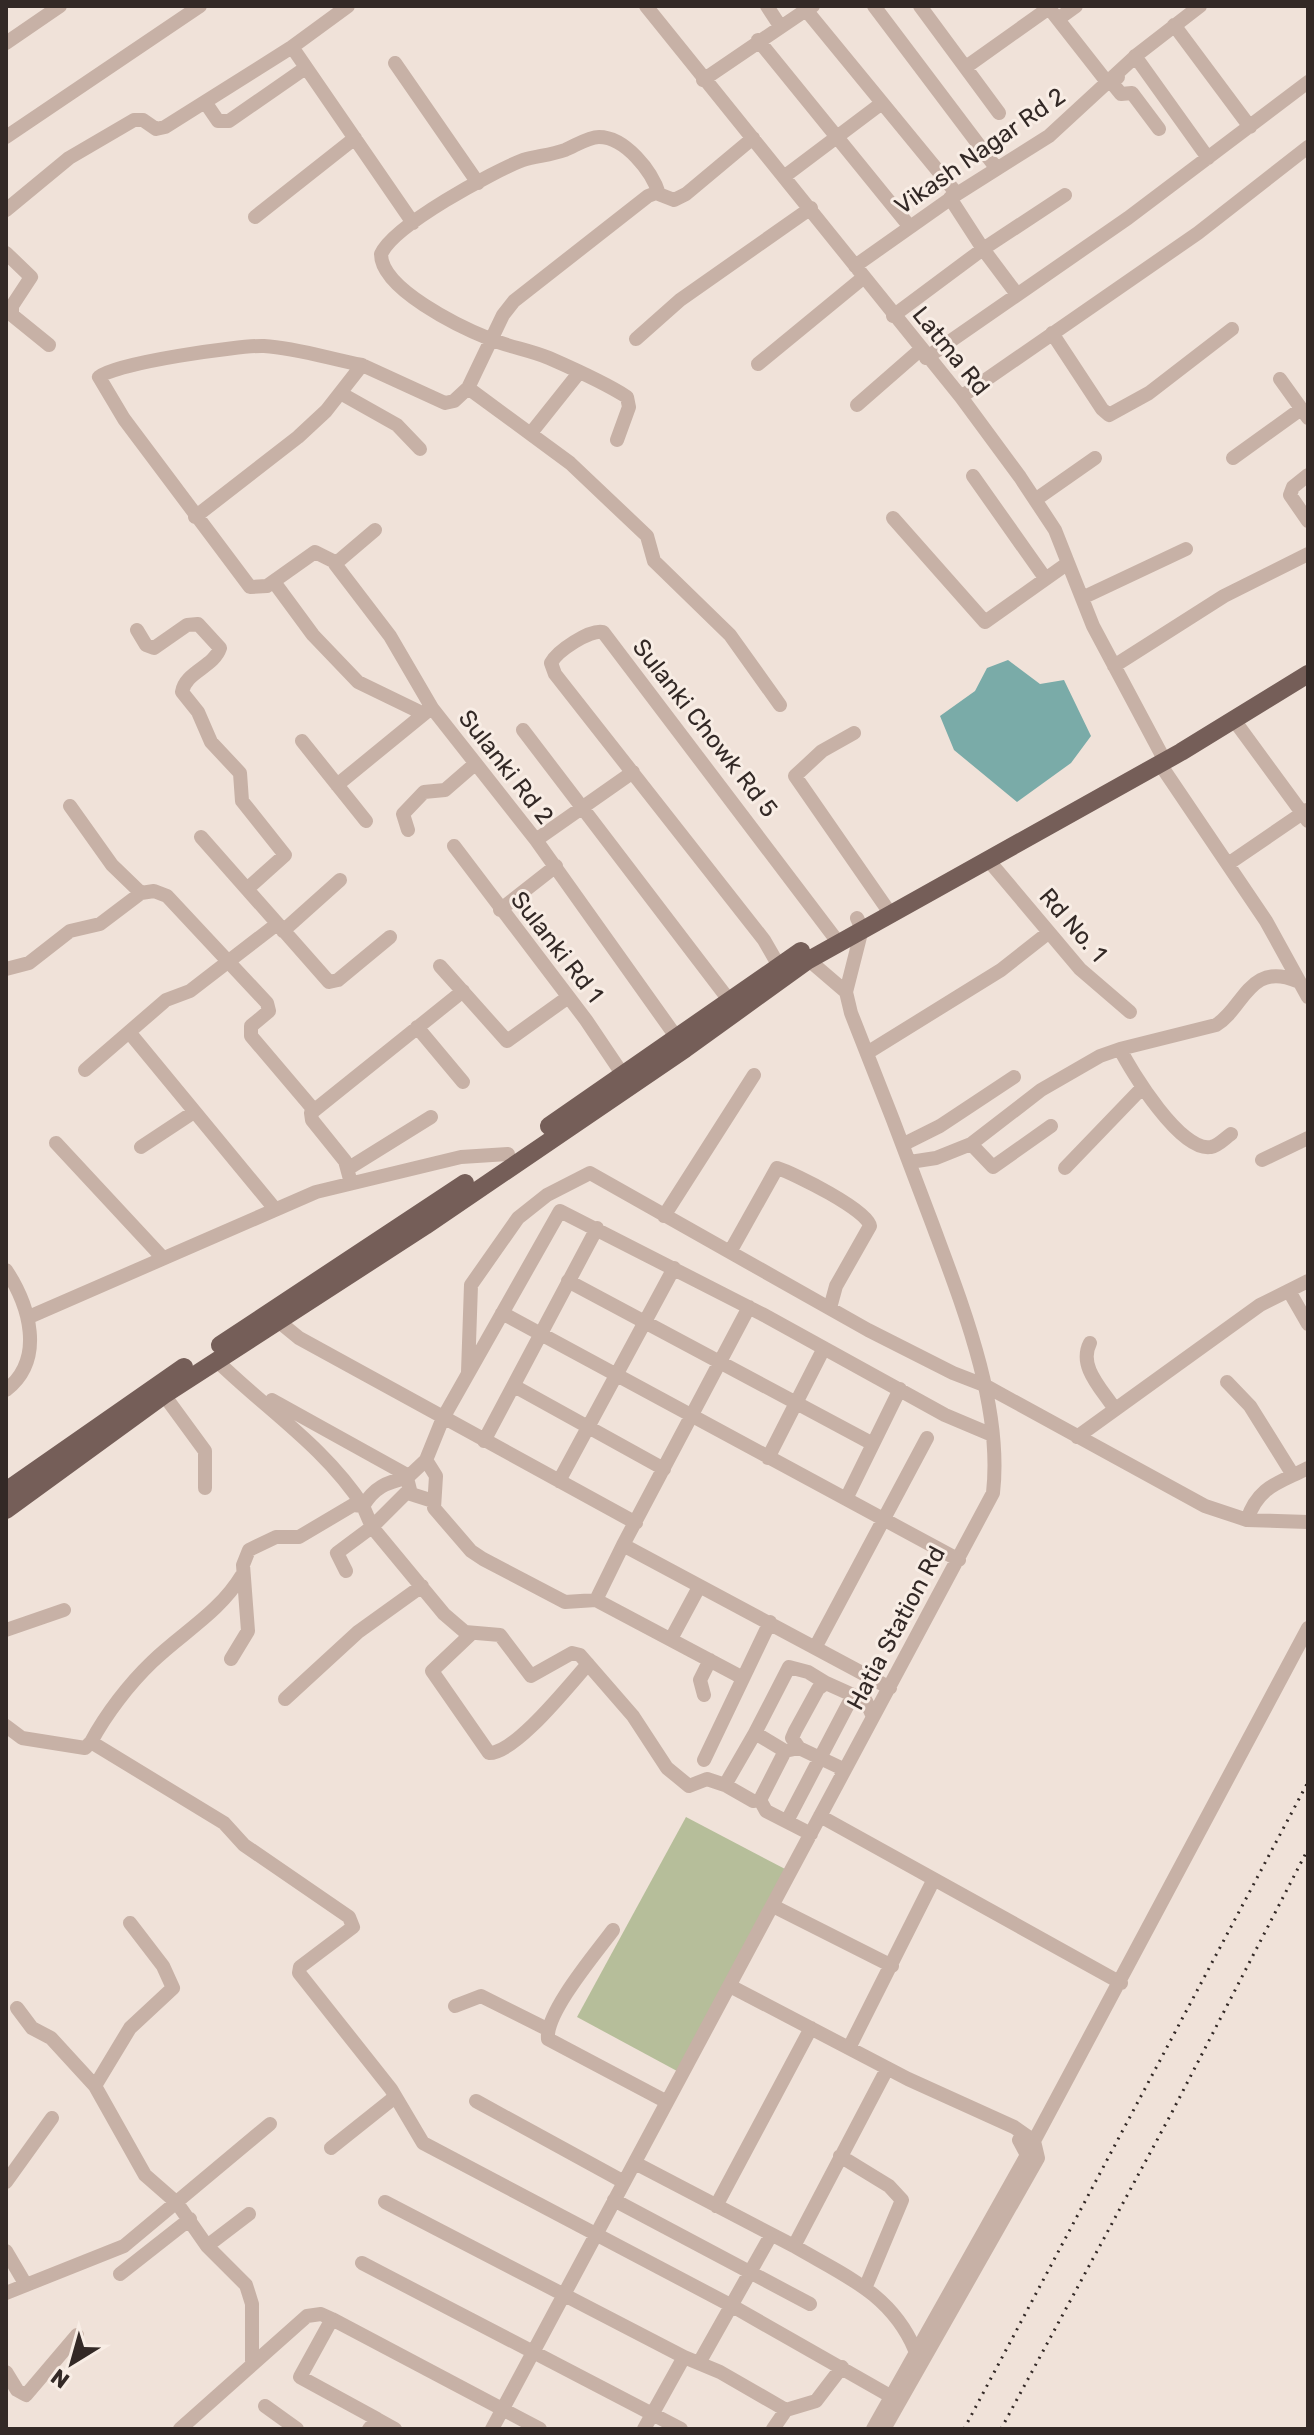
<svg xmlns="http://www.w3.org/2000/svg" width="1314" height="2435" font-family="Rubik,sans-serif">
<rect width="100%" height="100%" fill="#f0e2d9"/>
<path fill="#b6be9a" d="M 686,1817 L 787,1870 L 677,2071 L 577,2017 Z"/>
<path fill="#7aaba8" d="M 1008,660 L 1040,684 L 1064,680 L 1091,736 L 1071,763 L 1017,802 L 954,750 L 940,716 L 975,691 L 987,668 Z"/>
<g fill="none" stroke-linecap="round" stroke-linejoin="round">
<path stroke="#c7b1a6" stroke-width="14" d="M 646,6 L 961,397 L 1020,477 L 1055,530 L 1093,626 L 1165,761
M 767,6 L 780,26
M 813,6 L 806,10 L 957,194
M 874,6 L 997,169
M 920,6 L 999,113
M 1058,19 L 1076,6
M 1174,25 L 1250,127
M 758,40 L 910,227
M 6,43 L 60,6
M 292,47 L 413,223
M 1135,56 L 1208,158
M 395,63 L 478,183
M 966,67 L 1049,8 L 1107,82
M 1118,77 L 1112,83 L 1121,94 L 1132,93 L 1159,129
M 703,80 L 806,10
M 205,102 L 218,121 L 229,121 L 304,69
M 6,137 L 200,6
M 753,138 L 686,194 L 674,200 L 656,193 L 648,196 L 514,301 L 503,315 L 468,388 L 570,463 L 647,536 L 654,561 L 730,635 L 780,705
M 785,176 L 882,103
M 950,198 L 983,249 L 1065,195
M 6,210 L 69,158 L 134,120 L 143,120 L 156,129 L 165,127 L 292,47 L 348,6
M 255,217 L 355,138
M 6,253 L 31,277 L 12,306 L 12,315 L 49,345
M 855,266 L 957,194 L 1049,136 L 1138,54 L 1200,6
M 893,316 L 983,249 L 1016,293
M 1052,333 L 1102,409 L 1109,415 L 1149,393 L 1232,329
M 636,339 L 680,300 L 811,208
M 926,358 L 1128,218 L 1308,82
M 758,364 L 864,277
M 1280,379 L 1308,418
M 342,394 L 397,425 L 420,449
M 961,397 L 1198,233 L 1308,147
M 857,405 L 920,350
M 531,433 L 578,374
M 617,440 L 629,407 L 627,397 C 604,382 574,369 549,358 C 530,350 509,347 490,339 C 460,327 381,289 381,254 C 394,225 492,172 523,160 C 537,156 551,155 565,150 C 575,146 588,137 599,137 C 625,137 652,171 659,194
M 1233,458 L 1301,409
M 1308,475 L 1293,487 L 1290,495 L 1308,521
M 973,476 L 1045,578
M 1035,500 L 1095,458
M 195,517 L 298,437 L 326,411 L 362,365 L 445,403 L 454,401 L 468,388
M 893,518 L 985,622 L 1068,563
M 375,530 L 335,564 L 390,636 L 432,708 L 536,840 L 677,1038
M 335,562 L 315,552 L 267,586 L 250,587 L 124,419 L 99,377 C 115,363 240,345 264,346 C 297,348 330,359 362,365
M 274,582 L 313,635 L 358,682 L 424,714
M 1082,598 L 1186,549
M 137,630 L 146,645 L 154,648 L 187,625 L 198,624 L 220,648 C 214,667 185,672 182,692 L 198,712 L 211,742 L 240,773 L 242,801 L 285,855 L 247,889
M 1114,666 L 1224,596 L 1308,554
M 1234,720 L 1308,821
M 523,730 L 729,1000
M 854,733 L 822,751 L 795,776 L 890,913
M 302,741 L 366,821
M 1160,764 L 1266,921 L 1308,997
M 337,785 L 430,709
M 70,806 L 112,865 L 141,893
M 408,830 L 403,814 L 424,792 L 445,790 L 475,764
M 201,837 L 329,982 L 338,980 L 390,937
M 536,840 L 633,772
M 454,846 L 586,1020 L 623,1075
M 989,861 L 1080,969 L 1130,1012
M 1228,864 L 1307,810
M 500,910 L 556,866
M 283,931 L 340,880
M 804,956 L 846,992
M 440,966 L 507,1041 L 567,998
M 779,966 L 764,940 L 555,674 L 551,663 C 557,651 590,629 603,632 L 838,942
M 6,969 L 29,963 L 70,931 L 100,924 L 141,893 L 154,891 L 167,896 L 267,1003 L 269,1011 L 251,1026 L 251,1036 L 313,1109
M 417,1027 L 463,1082
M 129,1032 L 166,1000 L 190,991 L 277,924
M 1120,1049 L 1216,1025 C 1244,1008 1249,961 1297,981
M 867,1053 L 1001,970 L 1048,933
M 85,1070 L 129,1032 L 275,1209
M 56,1143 L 162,1257
M 904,1144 L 940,1126 L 1014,1077
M 971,1144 L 993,1167 L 1051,1126
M 141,1147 L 194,1112
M 1262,1160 L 1308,1138
M 910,1162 L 936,1158 L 971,1144 L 1041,1090 L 1100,1056 L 1120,1049 C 1131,1071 1181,1153 1211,1147 C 1218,1146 1225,1138 1231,1134
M 349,1168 L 431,1117
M 1065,1168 L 1142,1088
M 351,1183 L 345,1161 L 312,1120 L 311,1113 L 463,991
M 664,1216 L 754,1075
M 730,1252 L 777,1168 C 794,1173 869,1211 870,1226 L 836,1286 L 830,1308
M 6,1270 C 29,1305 46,1359 6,1390
M 568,1281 L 873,1444
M 1289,1291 L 1308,1324
M 749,1307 L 623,1545 L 890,1688
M 502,1313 L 959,1560
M 272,1316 L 299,1338 L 636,1523
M 29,1317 L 316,1192 L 461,1157 L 508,1154
M 1090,1343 C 1078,1366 1101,1388 1114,1408
M 216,1360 C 266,1409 325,1447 363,1506 C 374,1488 386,1482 407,1478 L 411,1494 L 433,1501
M 468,1372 L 471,1285 L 518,1218 L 547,1195 L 590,1173 L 868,1330 L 953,1373 L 984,1385 L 1205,1506 L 1247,1520 L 1308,1522
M 1227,1382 L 1250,1406 L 1293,1475
M 514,1386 L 664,1469
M 164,1395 L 205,1451 L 205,1488
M 272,1400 L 409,1476 L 426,1460 L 443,1418 L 560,1211 L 762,1314 L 945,1415 L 990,1434
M 1077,1437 L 1260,1305 L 1308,1281
M 484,1441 L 597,1228
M 768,1458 L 824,1348
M 426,1460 L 436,1476 L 434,1508 L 471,1551 L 483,1559 L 565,1602 L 596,1600 L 623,1545
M 559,1481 L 674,1268
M 846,1499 L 900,1389
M 1247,1520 C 1258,1486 1279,1483 1308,1468
M 346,1571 L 337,1553 L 372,1527 L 444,1614 L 465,1632 L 500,1635 L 531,1676 L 572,1653 L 580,1655 L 633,1716 L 667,1768 L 689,1786 L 707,1779 L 725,1785
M 596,1600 L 743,1678
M 6,1630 L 64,1610
M 470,1635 L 432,1671 L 489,1753 C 515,1754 570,1684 588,1664
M 671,1639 L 699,1587
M 816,1646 L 927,1438
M 231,1659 L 248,1631 L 243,1565 L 249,1550 L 276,1537 L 299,1537 L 353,1505 L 363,1506 L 372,1527 L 406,1493 L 411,1494
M 704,1695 L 700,1680 L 710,1660
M 285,1699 L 358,1632 L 422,1586
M 6,1726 L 22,1738 L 85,1748 L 91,1742 L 224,1823 L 244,1845 L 349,1917 L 353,1927 L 300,1967 L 299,1973 L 391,2089 L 423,2143 L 734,2307 L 899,2401
M 755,1733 L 789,1667 L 808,1672 L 826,1683
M 91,1742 C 106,1714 129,1684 152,1662 C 183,1632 219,1613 242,1575
M 799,1748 L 792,1738 L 795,1731 L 818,1689 L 826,1683 L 866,1701 L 873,1717
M 704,1760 L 770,1622
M 760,1800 L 753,1801 L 725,1785 L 755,1733 L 785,1751
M 820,1816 L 1121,1983
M 787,1821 L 853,1695
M 811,1834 L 766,1811 L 760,1800 L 785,1751 L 799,1748 L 839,1767 L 842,1773
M 773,1906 L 892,1966
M 130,1923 L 163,1966 L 173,1988 L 130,2028 L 95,2086 L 145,2175 L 177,2203 L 207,2246 L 246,2285 L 252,2304 L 252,2361
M 613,1930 C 596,1953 545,2013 548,2039 L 667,2102
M 730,1986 L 908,2079 L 1014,2127 L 1034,2141 L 1038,2158 L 884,2429
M 455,2006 L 481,1996 L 547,2029
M 17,2008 L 32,2028 L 51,2038 L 95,2086
M 849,2048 L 933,1881
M 476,2101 L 624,2182
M 1034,2141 L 1308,1628
M 331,2148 L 395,2097
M 840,2156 L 889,2186 L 902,2200 L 866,2286
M 635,2163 L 794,2246 L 887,2069
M 6,2182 L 52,2118
M 614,2200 L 810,2304
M 385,2202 L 684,2357
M 716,2206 L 811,2028
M 207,2246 L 249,2214
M 794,2246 C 843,2275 891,2293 915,2350
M 6,2251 L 26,2285
M 362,2263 L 681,2429
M 120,2274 L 190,2219
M 6,2293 L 124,2246 L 270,2124
M 699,2363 L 771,2235
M 6,2372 L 17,2390 L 26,2395 L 77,2335
M 265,2406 L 297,2429
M 786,2410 L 816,2401 L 842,2367
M 377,2419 L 300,2377 L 332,2319 L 540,2429
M 180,2429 L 307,2316 L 321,2314 L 332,2319
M 369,2429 L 377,2419 L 395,2429
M 492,2429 L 993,1493 C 1003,1406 962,1304 932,1223 C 906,1153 879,1083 851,1013 L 846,992 L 862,929 L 857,918
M 644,2429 L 684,2357 L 720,2372 L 786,2410 L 773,2429
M 873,2429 L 1027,2155 L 1019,2140"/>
<path stroke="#755e58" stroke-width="18" d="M 549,1126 L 801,951
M 220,1345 L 465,1183
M 6,1491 L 184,1367
M 6,1510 L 164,1395 L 425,1226 L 685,1049 L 807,961 L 1181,752 L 1308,674"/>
<path stroke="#332926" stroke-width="3" stroke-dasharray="2 6" stroke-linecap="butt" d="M 964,2429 L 1308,1782
M 1001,2429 L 1170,2116 L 1308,1849"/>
</g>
<g text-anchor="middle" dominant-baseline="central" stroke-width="6" stroke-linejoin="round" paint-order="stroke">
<g font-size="24" fill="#332926" stroke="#f8ede5">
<text transform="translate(980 151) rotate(-35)">Vikash Nagar Rd 2</text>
<text transform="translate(951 351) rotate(51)">Latma Rd</text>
<text transform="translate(705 728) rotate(52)">Sulanki Chowk Rd 5</text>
<text transform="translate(506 767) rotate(52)">Sulanki Rd 2</text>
<text transform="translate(1073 925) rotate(49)">Rd No. 1</text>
<text transform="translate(557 947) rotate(52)">Sulanki Rd 1</text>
<text transform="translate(896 1628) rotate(-62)">Hatia Station Rd</text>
</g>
</g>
<rect width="1314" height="2435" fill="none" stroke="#332926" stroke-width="16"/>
<g transform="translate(72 2363) rotate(217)" stroke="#f8ede5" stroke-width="6" paint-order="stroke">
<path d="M0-6L14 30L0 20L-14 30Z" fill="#332926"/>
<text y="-12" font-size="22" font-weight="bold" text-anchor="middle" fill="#332926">N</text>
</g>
</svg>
